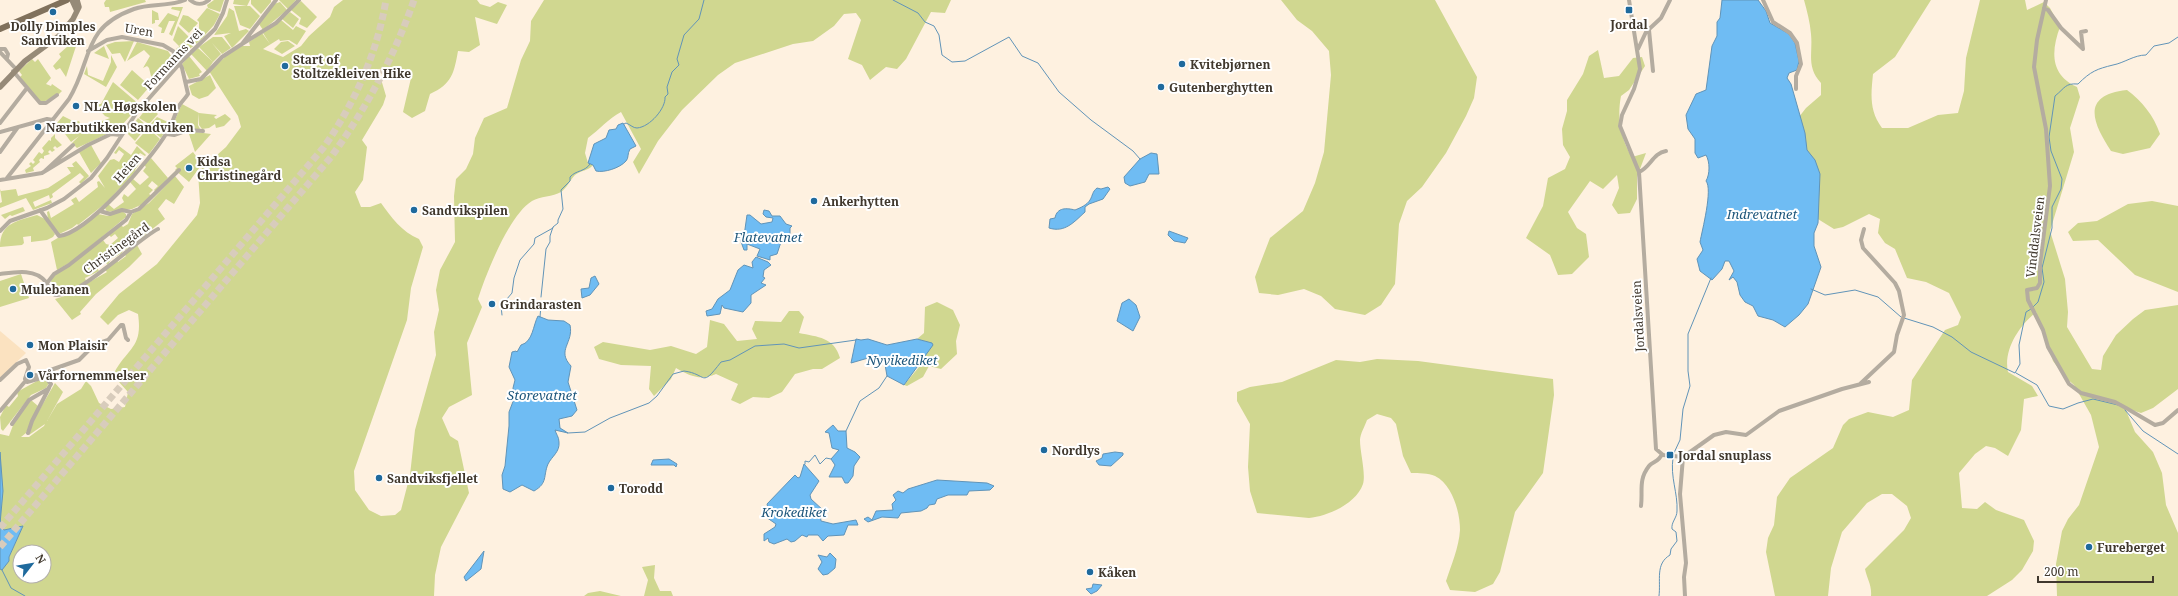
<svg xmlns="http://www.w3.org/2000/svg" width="2178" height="596" font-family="'Noto Serif',serif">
<rect width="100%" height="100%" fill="#fef1e0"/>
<path fill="#fbe2c0" d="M 0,331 L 26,353 L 0,378 Z"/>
<path fill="#d0d790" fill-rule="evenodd" d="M 106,0 L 145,0 L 146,2 L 110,12 L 109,7 L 105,7 L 104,3 Z
M 214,0 L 224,0 L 220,12 L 208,8 L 207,5 Z
M 234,0 L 250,0 L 247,6 L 233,4 Z
M 251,0 L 271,0 L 271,2 L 261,14 L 251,4 Z
M 279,0 L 296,0 L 288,9 Z
M 343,0 L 477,0 L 480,4 L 490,7 L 498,2 L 507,5 L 497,24 L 475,17 L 480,45 L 469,52 L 458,51 C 454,73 452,84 430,94 L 425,111 L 412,118 L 403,112 L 411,78 L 401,68 L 378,69 L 386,96 L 383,105 L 362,140 L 367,147 L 363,180 L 355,192 L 361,207 L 370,207 L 381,203 C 391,217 402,232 419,239 L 423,247 L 411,288 L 407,320 L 354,471 L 355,490 L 369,510 L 381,516 L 395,515 L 401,510 L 410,475 L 415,430 L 436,355 L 434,332 L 439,310 L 436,290 L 440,270 L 455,242 L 454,196 L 456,179 L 466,169 L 473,154 L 475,138 L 484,118 L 507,108 L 521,60 L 530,41 L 531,21 L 544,0 L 951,0 L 945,13 L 931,12 L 906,59 L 897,69 L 886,67 L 870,80 L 862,65 L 848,59 L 861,20 L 856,13 L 844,14 L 834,26 L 813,41 L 793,44 L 735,63 L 718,75 L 682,110 L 658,141 L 639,174 L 633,162 L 641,149 L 621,112 C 608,119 600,129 588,138 L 585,153 L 588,163 L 593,165 C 588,171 581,170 575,175 C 570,180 567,188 561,192 C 553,197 540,196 532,201 C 509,215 486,274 478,299 L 482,307 L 467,343 L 472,395 L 449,407 L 442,418 L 450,436 L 458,441 L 469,493 L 441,547 L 435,575 L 434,596 L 0,596 L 0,569 L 6,564 L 23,526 L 0,531 L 0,434 L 9,436 L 15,420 L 31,400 L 38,406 L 26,433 L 21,437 L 29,437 L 44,426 L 45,424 L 29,435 L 33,421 L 55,383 L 63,392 L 47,421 L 57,404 L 81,389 L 86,381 L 91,386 L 99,403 L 111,409 L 125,407 L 128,392 L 119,382 L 114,373 C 128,347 143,348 138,314 L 129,310 L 118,315 L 108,325 L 100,317 L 119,294 L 157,264 L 197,215 L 200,203 L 198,172 L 226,147 L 241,127 L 238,116 L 209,71 L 238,46 L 250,46 L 249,42 L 262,33 L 270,44 L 263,33 L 281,20 L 293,30 L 296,26 L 306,31 L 297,45 L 289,40 L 280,41 L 279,39 L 263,49 L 283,57 L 301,46 L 309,36 L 330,17 L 334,7 ZM 20,552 L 44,552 L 44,576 L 20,576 Z
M 1281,0 L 1435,0 L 1477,77 L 1474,98 L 1466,116 L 1446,153 L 1422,187 L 1407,201 L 1399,224 L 1395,284 L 1381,305 L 1365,315 L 1335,309 L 1321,296 L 1304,289 L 1278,295 L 1259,293 L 1255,277 L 1270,238 L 1303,211 L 1315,183 L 1324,152 L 1331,75 L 1329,51 L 1312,31 L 1297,20 Z
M 1804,0 L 1931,0 L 1895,57 L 1873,74 C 1871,94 1869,111 1882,128 L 1908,128 L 1938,115 L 1958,113 L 1964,91 L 1966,58 L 1980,0 L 2025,0 L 2027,10 L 2044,2 L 2050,8 L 2060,27 C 2051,51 2050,75 2077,87 L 2080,97 L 2070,128 L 2074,152 L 2050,231 L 2065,279 L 2068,312 L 2067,327 L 2092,369 L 2101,370 L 2103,356 L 2116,335 L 2133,319 L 2145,310 L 2178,305 L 2178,389 L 2153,408 L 2141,413 L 2125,408 L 2135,432 L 2153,452 L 2162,473 L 2166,505 L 2178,533 L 2178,596 L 2057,596 L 2056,564 L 2062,531 L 2068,519 L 2079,505 L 2099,447 L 2091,415 L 2074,385 L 2065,377 L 2053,361 L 2036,312 C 2019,326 2003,350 2008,372 L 2032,386 L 2038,396 L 2024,399 L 2021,430 L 2008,456 L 1995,448 L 1986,446 L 1975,454 L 1959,473 L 1962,508 L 1977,509 L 1985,502 L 1996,510 L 2024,520 L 2034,541 L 2033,551 L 2022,570 L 2012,580 L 1987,596 L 1871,596 C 1872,585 1867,579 1865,569 L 1904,530 L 1911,518 L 1907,506 L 1892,494 L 1882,494 L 1867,503 L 1842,532 L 1831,568 L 1828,596 L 1775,596 L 1766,552 L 1768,538 L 1774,525 L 1777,497 L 1790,478 L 1833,448 L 1843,425 L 1849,419 L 1868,412 L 1893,417 L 1909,410 L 1912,380 L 1945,330 L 1958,325 L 1961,317 L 1949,293 L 1926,282 L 1907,278 L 1895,249 L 1885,243 L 1878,233 L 1880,219 L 1869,214 L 1843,227 L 1834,229 L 1813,216 L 1795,122 L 1806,108 L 1821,95 L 1821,83 C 1806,67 1813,53 1811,34 C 1810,22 1807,11 1804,0 Z
M 301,1 L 317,17 L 307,28 L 299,24 L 301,18 L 291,10 Z
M 280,2 L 287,10 L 263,30 L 259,24 L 274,4 Z
M 234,6 L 250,6 L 260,16 L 250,29 L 240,25 Z
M 172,7 L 183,7 L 172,36 L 169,34 L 175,21 L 169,21 L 164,33 L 161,33 L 162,28 L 158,26 L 168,13 L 178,17 L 180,11 L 171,9 Z
M 207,8 L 220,14 L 214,25 L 205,35 L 200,30 L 205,36 L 196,44 L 191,39 C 191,33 193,30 199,29 L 199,22 L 197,20 Z
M 229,8 L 234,11 L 239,31 L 246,29 L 249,31 L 232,48 L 224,36 L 231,33 L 214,35 L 227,16 Z
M 152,10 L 158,13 L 159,20 L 155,20 L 155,23 L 152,24 Z
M 290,12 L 299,19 L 293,28 L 282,19 Z
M 183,15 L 188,16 L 198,23 L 189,33 L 179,24 Z
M 178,26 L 189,37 L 179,46 L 173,40 Z
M 141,28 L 149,29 L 147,38 L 133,34 L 134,32 L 137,34 L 141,33 Z
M 213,37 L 222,37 L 231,48 L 222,54 L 212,43 L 221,54 L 213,62 L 199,47 Z
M 77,38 L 78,40 L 66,77 L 60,68 L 56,70 L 53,66 L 61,57 L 59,54 Z
M 187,40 L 190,40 L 195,45 L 179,56 L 176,49 Z
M 134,41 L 125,62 L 120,53 L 112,54 L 106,45 L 115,42 Z
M 288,41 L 295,46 L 282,54 L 274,49 L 281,42 Z
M 137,42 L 168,51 L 173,59 L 174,67 L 166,63 L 157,74 L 158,79 L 155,80 L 151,76 L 149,68 L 147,66 L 143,68 L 150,56 L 144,50 L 127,61 Z
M 104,46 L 109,59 L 94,53 Z
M 198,48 L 213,62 L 207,71 L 191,54 Z
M 1598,50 L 1604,78 L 1619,76 L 1633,58 L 1642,57 L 1645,66 L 1629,90 L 1621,96 C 1617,117 1620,138 1632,157 L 1646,153 L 1637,177 L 1637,199 L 1630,213 L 1618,214 L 1612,205 L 1619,188 L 1617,175 L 1603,189 L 1590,181 L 1568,212 L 1577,228 L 1586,234 L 1589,257 L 1572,274 L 1558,275 L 1550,255 L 1526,238 L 1543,206 L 1548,178 L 1565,169 L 1570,157 L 1563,145 L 1562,129 L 1567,111 L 1567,100 L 1583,74 L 1589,56 Z
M 111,55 L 117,67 L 106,87 L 84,74 L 87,66 L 88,75 L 103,81 L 111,62 Z
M 189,56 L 202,72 L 199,74 L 200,76 L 189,79 L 182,64 Z
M 32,59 L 35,62 L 38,59 L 51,78 L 46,84 L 51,86 L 52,84 L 62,91 L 58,95 L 41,103 L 20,77 L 22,75 L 19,71 Z
M 132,70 L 150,86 L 138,100 L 120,85 Z
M 210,75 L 216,88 L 208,96 L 199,99 L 192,95 L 189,86 Z
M 113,82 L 140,105 L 122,125 L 119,124 L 120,128 L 77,148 L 72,143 L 79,136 L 71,142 L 57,123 L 63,116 L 75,122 L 79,121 L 84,133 L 97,123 L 110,118 L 105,116 L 94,104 L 101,104 Z
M 2127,90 C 2142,101 2154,116 2160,134 L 2150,148 L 2123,154 L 2111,151 C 2092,122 2081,95 2127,90 Z
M 182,104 L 199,113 L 198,125 L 200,129 L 182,129 L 173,134 L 169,133 Z
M 148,106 L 158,114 L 149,124 L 139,118 Z
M 199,113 L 217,115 L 214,117 L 216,119 L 225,114 L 231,119 L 224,126 L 216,128 L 215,124 L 209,128 L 202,129 L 199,125 Z
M 157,117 L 170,123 L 161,138 L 148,127 Z
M 138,118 L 147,126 L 135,141 L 127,133 Z
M 148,128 L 160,139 L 149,154 L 135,143 Z
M 188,131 L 211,134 L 195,152 Z
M 55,134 L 55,138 L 62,145 L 57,148 L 55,146 L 53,148 L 55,150 L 52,152 L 50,150 L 48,152 L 50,154 L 44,156 L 44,159 L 41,158 L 39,160 L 40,162 L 33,168 L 34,171 L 26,173 L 25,170 L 31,166 L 29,164 L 31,162 L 33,164 L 35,162 L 33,160 L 39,152 L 42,154 L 44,151 L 42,148 L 49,140 L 51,141 L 51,138 Z
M 91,145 L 101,163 L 91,173 L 79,152 Z
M 119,146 L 131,155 L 137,146 L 146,155 L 145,156 L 140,153 L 134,160 L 139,164 L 135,170 L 136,171 L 107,202 L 78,225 L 77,224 L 72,228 L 59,234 L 48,219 L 47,212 L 49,211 L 51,218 L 74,204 L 71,200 L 76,197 L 79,202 L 98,187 L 97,182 L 99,181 L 105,188 L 98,176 L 110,160 L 114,159 L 119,162 L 124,154 L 119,150 L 116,154 L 114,153 Z
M 193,152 L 202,164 L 189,182 L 175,170 L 177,168 L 175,166 Z
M 151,158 L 168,178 L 156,192 L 154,190 L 158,186 L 152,181 L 148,186 L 153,190 L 149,194 L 152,196 L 145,203 L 132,209 L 107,212 L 105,208 L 108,204 L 114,209 L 124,202 L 122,198 L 124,194 L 128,197 L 136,189 L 130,182 L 133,179 L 140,185 L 149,177 L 143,171 L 146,167 L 144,165 Z
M 76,161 L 89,176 L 81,184 L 79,182 L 84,177 L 80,173 L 52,194 L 53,197 L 50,199 L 49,195 L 33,202 L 35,207 L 51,200 L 52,203 L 33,210 L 26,198 L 0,208 L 0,203 L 2,202 L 0,189 L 1,191 L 16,189 L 18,196 L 48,188 L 71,173 L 67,167 L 74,167 L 72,164 Z
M 175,176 L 184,187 L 174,204 L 166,199 L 158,209 L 165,219 L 141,238 L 137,236 L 133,239 L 134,243 L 125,250 L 123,248 L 122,253 L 113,258 L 112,257 L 108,265 L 106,263 L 109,259 L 106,256 L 98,262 L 100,265 L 97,268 L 99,271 L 85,278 L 86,281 L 70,291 L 61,294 L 52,289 L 51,280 L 54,275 L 103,240 L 106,244 L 110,245 L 118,238 L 115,234 L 111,237 L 109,235 L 121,225 L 123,227 L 128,224 L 132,214 L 149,203 Z
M 2152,201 L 2178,206 L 2178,292 L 2135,275 L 2098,240 L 2073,241 L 2068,232 L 2078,223 L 2097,221 L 2128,204 Z
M 23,207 L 25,211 L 12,216 L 10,215 L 5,219 L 1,215 Z
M 122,211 L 126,214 L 126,217 L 74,260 L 57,270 L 51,242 L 98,214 L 108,216 Z
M 37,215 L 45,219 L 55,234 L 53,237 L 47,240 L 31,242 L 31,236 L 23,237 L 24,243 L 22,245 L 0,247 C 0,222 18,221 37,215 Z
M 137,245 L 142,254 L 129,267 L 96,294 L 80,312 L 81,314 L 72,320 L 55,299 L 71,294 L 74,297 L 71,293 L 84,285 L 86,287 L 86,284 L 107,272 L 105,270 L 117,260 L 118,262 L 126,256 L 124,254 Z
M 21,274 L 29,298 L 0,307 L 0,281 Z
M 937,302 L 953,310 L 960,325 L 956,341 L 957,354 L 941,369 L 929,366 L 923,377 L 907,386 L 904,385 L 919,367 L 926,353 L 929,350 L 931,343 L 917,339 L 924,333 L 925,307 Z
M 789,311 L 799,311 L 804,317 L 799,333 C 818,337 834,337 840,358 L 822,369 L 813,369 L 795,374 L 782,392 L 769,398 L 753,397 L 740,404 L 731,400 L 738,384 L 716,374 C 700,381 690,376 676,368 L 671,379 L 654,396 L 649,389 L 651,366 L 621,365 L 599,359 L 594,347 L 603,342 L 650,350 L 671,346 L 696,354 L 707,347 L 710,320 L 724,324 L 737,341 L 757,339 L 752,329 L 755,321 L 781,322 Z
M 1377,359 L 1418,361 L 1553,379 L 1554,395 L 1543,473 L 1515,512 L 1500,572 L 1493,584 L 1475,592 L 1450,590 L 1446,581 C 1451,566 1459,547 1460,530 C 1460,513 1453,485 1435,476 C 1428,473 1419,473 1411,473 L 1403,456 L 1396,424 L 1391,418 L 1377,414 L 1367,420 C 1365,426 1360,434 1360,440 C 1360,452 1366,474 1363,484 C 1356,504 1328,516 1309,518 L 1257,513 L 1250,491 L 1248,467 L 1250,424 L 1237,401 L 1237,392 L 1250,387 L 1282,382 L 1336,360 L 1360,362 Z
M 45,379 L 49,383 L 46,388 L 31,395 L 3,431 L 1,429 L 0,417 L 6,405 L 9,407 L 18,396 L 17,392 L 37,381 Z
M 655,565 L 654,578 L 660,591 L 671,591 L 673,596 L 644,596 L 648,580 L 642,567 Z
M 600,591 L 621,596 L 584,596 L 588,593 Z"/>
<path fill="#6fbcf3" stroke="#6194b8" d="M 1722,0 L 1758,0 L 1766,11 L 1770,23 L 1789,34 L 1795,43 L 1799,61 L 1797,70 L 1789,73 L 1787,78 L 1791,84 L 1805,133 L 1807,150 L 1815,160 L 1820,174 L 1818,223 L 1814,233 L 1814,246 L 1821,267 L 1808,304 L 1799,315 L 1785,327 L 1773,320 L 1758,316 L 1753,306 L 1745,302 L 1740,295 L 1737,282 L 1733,277 L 1729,280 L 1734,271 L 1729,261 L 1725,261 L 1722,269 L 1712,280 L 1700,271 L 1697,259 L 1703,250 L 1700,242 C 1702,231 1713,189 1706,181 C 1710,174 1710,162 1706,155 L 1698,158 L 1695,153 L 1695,139 L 1688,129 L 1686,115 L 1696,94 L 1706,90 L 1712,46 L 1717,36 L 1717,22 L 1720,18 Z
M 623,123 L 636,146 L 630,149 C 627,154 629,158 626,161 C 620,168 604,173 596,171 L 593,165 L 588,163 L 594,144 L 606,138 L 609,130 L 616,129 L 618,125 Z
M 1151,153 L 1157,154 L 1159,174 L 1149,174 L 1145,182 L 1130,186 L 1125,183 L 1124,177 L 1140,159 Z
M 1108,187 L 1110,189 L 1103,199 L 1089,204 L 1085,207 L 1085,212 C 1074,222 1065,233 1049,228 L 1050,219 L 1055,218 C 1057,207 1067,208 1075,210 C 1080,208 1087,205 1090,200 C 1093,195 1092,192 1097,188 L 1101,189 Z
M 764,210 L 769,211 L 772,216 L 780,216 L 786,224 L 792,226 L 790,228 L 790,238 L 788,239 L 786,237 L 782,239 L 777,254 L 770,256 L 770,260 L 757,256 L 760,249 L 747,244 L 747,250 L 744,250 L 740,239 L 744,236 L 747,215 L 750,215 L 761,224 L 772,222 L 773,218 L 766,217 L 763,214 Z
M 1169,231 L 1188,238 L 1185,243 L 1174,241 L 1168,235 Z
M 756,257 L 768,262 L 771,265 L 764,270 L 763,277 L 765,278 L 761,283 L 766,285 L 751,295 L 751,303 L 743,312 L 724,308 L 722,305 L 720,314 L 707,316 L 706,311 L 712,309 L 718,299 L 730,290 L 738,270 L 744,265 L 753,268 L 752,262 Z
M 595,276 L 599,284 L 590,295 L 582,298 L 581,289 L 589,288 L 591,278 Z
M 1129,299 L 1136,305 L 1140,317 L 1133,331 L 1117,321 L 1122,303 Z
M 538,316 L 548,320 L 564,321 L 570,325 C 574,343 556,350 571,366 L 568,382 L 577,410 L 572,416 L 559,419 L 560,428 L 568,433 L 555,430 C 556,434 559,437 559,442 C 560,452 552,456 548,464 C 543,476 548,483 534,491 L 522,485 L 510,492 L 503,489 L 502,475 L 505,466 L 509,426 L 509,412 L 514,399 L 513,388 L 515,380 L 509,367 L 512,352 L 516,351 L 517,352 L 521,345 C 533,342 533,325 538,316 Z
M 856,339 L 861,340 L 868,339 L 887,345 L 917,339 L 932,343 L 933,345 L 904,385 L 887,376 L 884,359 L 875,356 L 851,363 Z
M 833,425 L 838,431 L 846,431 L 847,448 L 855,452 L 860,457 L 854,466 L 853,476 L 848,483 L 845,483 L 842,477 L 829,477 L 835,465 L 831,459 L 839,450 L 832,448 L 829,433 L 825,432 Z
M 0,452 L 3,491 L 0,524 Z
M 1115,452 L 1123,453 L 1123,455 L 1111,466 L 1099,465 L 1096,461 L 1102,458 L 1103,454 Z
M 669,459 L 677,464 L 676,467 L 674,465 L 651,465 L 653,460 Z
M 804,464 L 819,481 L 810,495 L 811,499 L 824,511 L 820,514 L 821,521 L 833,524 L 856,520 L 858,525 L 848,525 L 844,535 L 828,536 L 823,541 L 818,535 L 808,535 L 807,537 L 802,535 L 795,541 L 791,542 L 787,539 L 774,544 L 769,542 L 768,538 L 764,541 L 764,534 L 775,527 L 776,524 L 763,515 L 768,508 L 767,504 L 793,477 L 795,475 L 798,478 L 800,477 Z
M 937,480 L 987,483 L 994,486 L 990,490 L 969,491 L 967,495 L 948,495 L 937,499 L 935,504 L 929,505 L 927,508 L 921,511 L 901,513 L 898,518 L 882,517 L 868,522 L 864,519 L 868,517 L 872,520 L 876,511 L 893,510 L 892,504 L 896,500 L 893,495 L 898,491 L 903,493 L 908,489 Z
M 0,525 L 4,530 L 23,526 L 9,557 L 9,561 L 2,570 L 0,569 Z
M 484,551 L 481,569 L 466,581 L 464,577 Z
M 830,553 L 836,559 L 835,568 L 828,574 L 823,575 L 818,569 L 822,562 L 818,555 L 827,557 Z
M 1093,584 L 1102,585 L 1097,591 L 1091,594 L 1086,589 L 1092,588 Z"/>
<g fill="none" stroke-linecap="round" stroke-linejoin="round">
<path stroke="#6194b8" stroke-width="1" d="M 893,0 L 918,13 L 925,22 L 934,26 L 939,35 L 942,55 L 952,62 L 965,61 L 1009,37 L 1022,56 L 1038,63 L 1059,92 L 1091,120 L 1133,151 L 1140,159
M 624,124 L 626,123 C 631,125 633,128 637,128 C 650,127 666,108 665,97 L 668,94 L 667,87 L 672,72 L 679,65 L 677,59 L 684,35 L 699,19 L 704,0
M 1811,289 L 1825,295 L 1855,290 L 1878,297 L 1901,317
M 541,297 L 546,249 L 550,242 L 550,236 L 553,227 L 558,223 L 558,220 L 563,209 L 561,190 L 570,181 L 570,177 C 576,170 585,172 590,164
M 2033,307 L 2038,302 L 2044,282 L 2042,268 L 2052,228 L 2052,207 L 2061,189 L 2062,179 L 2051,151 L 2049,137 L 2055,96 C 2065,88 2065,83 2078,84 C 2091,71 2097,69 2113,65 C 2124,63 2134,55 2146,55 L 2154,46 L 2169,43 L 2178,37
M 502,315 L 501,306 L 512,293 L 514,278 L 520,260 L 534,244 L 535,238 L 553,228
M 540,317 L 541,305
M 1904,318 L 1933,327 L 1952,337 L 1971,352 L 2015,373 L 2020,364 L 2019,345 L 2026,312 L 2031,309
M 2016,373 L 2037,385 L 2049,406 L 2063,409 L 2078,403 L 2093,399 L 2118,405
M 2125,410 L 2143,431 L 2178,454
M 846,431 L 860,401 L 879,388 L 887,376
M 568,433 L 585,432 L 610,418 L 649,403 L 657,396 L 673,374 L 684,371 C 708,374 700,389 721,362 L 730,360 L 755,346 L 784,344 L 799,348 L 856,340
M 1673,455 L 1680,440 L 1683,409 L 1690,386 L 1688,371 L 1688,334 L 1711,278
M 805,464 L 805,461 L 809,462 L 815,455 L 820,464 L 826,458 L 831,459
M 2,570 L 11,588 L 25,596
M 1659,596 C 1661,580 1655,564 1670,555 L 1671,549 L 1677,541 L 1676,532 L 1672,529 C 1671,522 1677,518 1677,511 C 1678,493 1670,477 1673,458"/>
<path stroke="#d8ccbc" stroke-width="7" stroke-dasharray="7 3.5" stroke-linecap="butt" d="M 0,528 L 324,147 C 355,102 377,54 386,0
M 0,547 L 331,157 C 366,109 394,57 414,0"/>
<path stroke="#b4aca0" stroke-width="4" d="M 190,0 C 196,5 203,5 209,0
M 1629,0 L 1640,69 L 1634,89 L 1622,115 L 1620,126 L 1639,172 L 1656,449 L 1663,455 L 1683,457 L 1714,435 L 1726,432 L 1746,435 L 1779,411 L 1842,389 L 1869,382
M 1763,0 L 1773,22 L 1790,33 L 1797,43 L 1801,64 L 1796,76 L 1796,89
M 2046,0 L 2037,40 L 2034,67 L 2046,129 L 2050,186 L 2040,264 L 2040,283 L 2037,288 L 2027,290 L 2028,300 L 2043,330 L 2048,347 L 2069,384 L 2081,393 L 2115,402 L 2126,408 L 2155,425 L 2163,423 L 2178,410
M 2044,8 L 2048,10 L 2061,28 L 2083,49 L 2081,32 L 2086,31
M 1649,30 L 1653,71
M 242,44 L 276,23 L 299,0
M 0,49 L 5,49 L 8,54 L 7,58
M 1638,49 L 1646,32 L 1661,18 L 1670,0
M 0,52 L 16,69
M 13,71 L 40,103 L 46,103 L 57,95
M 186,82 L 201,79 L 222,57 L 242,44 L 276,0
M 0,123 L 27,88
M 0,132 L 47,119 L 53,120
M 167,134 L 174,135 L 188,130 L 203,131
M 0,152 L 18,127
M 45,171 L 73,145
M 1639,172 C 1650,168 1653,153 1666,151
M 7,178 L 69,99 C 93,60 81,28 134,9 C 150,3 169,7 185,0
M 0,180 L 42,173 L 88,145 L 111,134 L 121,135
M 40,210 L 59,236 C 88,233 151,159 166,134 C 172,126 174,115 179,106 C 181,102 185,99 188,94 L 182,68 L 173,51 L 163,45 L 122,37 L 107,40 L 88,51
M 100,211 L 110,214 L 122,210 L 131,212 L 139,209 L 179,170
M 0,231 L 10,221 L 47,208 L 64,199 L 91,178 L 107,158 L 137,112 L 183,60 L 215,29 L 223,13 L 227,0
M 0,274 C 15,272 35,268 46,282 C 49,286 50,290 53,294 C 72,304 137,239 158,229
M 47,283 L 54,274 L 69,265 L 126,220 L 131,212
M 0,380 L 17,364 L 26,360 L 29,367 L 25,379 L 27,382 L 45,377 L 51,384 L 48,389 L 29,400 L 12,424
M 1860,384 L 1894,352 L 1897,335 L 1904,315 L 1899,291 L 1895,283 L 1863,248 L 1861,240 L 1864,229
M 0,411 L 28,378 L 79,360 L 94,345 L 108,340 L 121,325 L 123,325 L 126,338 L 128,340
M 28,433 L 32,421 L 49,388
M 1683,457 L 1680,494 L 1686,563 L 1684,577 L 1685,596
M 1641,506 C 1643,491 1638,480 1649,466 C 1653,461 1659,462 1662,454"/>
<path stroke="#968a78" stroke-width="5.5" d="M 72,0 L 77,11
M 0,87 L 25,61 L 59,36 L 73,19 L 79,7 L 77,0"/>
<path stroke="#80715c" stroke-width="6" d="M 0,29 L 67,0"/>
</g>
<g fill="#1f6a9d" stroke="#fff" stroke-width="1.5">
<rect x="1625" y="6" width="8" height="8" rx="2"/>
<circle cx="53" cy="12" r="4"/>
<circle cx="1182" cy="64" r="4"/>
<circle cx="285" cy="66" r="4"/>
<circle cx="1161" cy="87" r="4"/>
<circle cx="76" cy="106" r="4"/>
<circle cx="38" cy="127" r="4"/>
<circle cx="189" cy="168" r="4"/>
<circle cx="814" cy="201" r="4"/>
<circle cx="414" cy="210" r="4"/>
<circle cx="13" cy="289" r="4"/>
<circle cx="492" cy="304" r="4"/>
<circle cx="30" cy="345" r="4"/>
<circle cx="30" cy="375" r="4"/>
<circle cx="1044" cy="450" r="4"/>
<rect x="1666" y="451" width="8" height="8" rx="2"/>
<circle cx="379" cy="478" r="4"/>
<circle cx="611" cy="488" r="4"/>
<circle cx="2089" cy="547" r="4"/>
<circle cx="1090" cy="572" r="4"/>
</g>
<g text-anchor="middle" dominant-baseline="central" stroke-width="4" stroke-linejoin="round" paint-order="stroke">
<g font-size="12" font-weight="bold" fill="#40382d" stroke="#fff" text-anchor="start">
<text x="1629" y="24" text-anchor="middle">Jordal</text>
<text x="53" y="26" text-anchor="middle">Dolly Dimples<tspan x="53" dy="14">Sandviken</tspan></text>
<text x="293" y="59">Start of<tspan x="293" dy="14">Stoltzekleiven Hike</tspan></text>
<text x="1190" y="64">Kvitebjørnen</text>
<text x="1169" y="87">Gutenberghytten</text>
<text x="84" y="106">NLA Høgskolen</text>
<text x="46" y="127">Nærbutikken Sandviken</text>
<text x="197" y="161">Kidsa<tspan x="197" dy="14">Christinegård</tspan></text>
<text x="822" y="201">Ankerhytten</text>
<text x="422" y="210">Sandvikspilen</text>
<text x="21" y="289">Mulebanen</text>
<text x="500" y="304">Grindarasten</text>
<text x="38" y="345">Mon Plaisir</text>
<text x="38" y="375">Vårfornemmelser</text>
<text x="1052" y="450">Nordlys</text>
<text x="1678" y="455">Jordal snuplass</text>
<text x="387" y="478">Sandviksfjellet</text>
<text x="619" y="488">Torodd</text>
<text x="2097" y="547">Fureberget</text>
<text x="1098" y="572">Kåken</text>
</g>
<g font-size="12" fill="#40382d" stroke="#fff">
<text transform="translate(139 30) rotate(9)">Uren</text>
<text transform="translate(173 59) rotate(-47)">Formanns vei</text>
<text transform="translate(127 168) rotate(-49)">Heien</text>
<text transform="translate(2035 237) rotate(-83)">Vinddalsveien</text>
<text transform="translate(116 248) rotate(-36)">Christinegård</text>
<text transform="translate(1638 316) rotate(-93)">Jordalsveien</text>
</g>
<g font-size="13" font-style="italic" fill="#1d567b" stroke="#fff">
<text x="1762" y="214">Indrevatnet</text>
<text x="768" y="237">Flatevatnet</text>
<text x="902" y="360">Nyvikediket</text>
<text x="542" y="395">Storevatnet</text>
<text x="794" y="512">Krokediket</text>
</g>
</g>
<g transform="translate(32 564) rotate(59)"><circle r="19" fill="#ffffff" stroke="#b3afab"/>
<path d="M0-3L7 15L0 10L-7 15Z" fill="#1f6a9d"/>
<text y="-6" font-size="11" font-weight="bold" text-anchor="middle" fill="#40382d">N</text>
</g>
<path d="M2038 576v6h115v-6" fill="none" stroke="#40382d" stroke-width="2"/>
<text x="2044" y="576" font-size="12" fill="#40382d" stroke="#ffffff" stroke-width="3" paint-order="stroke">200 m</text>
</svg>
